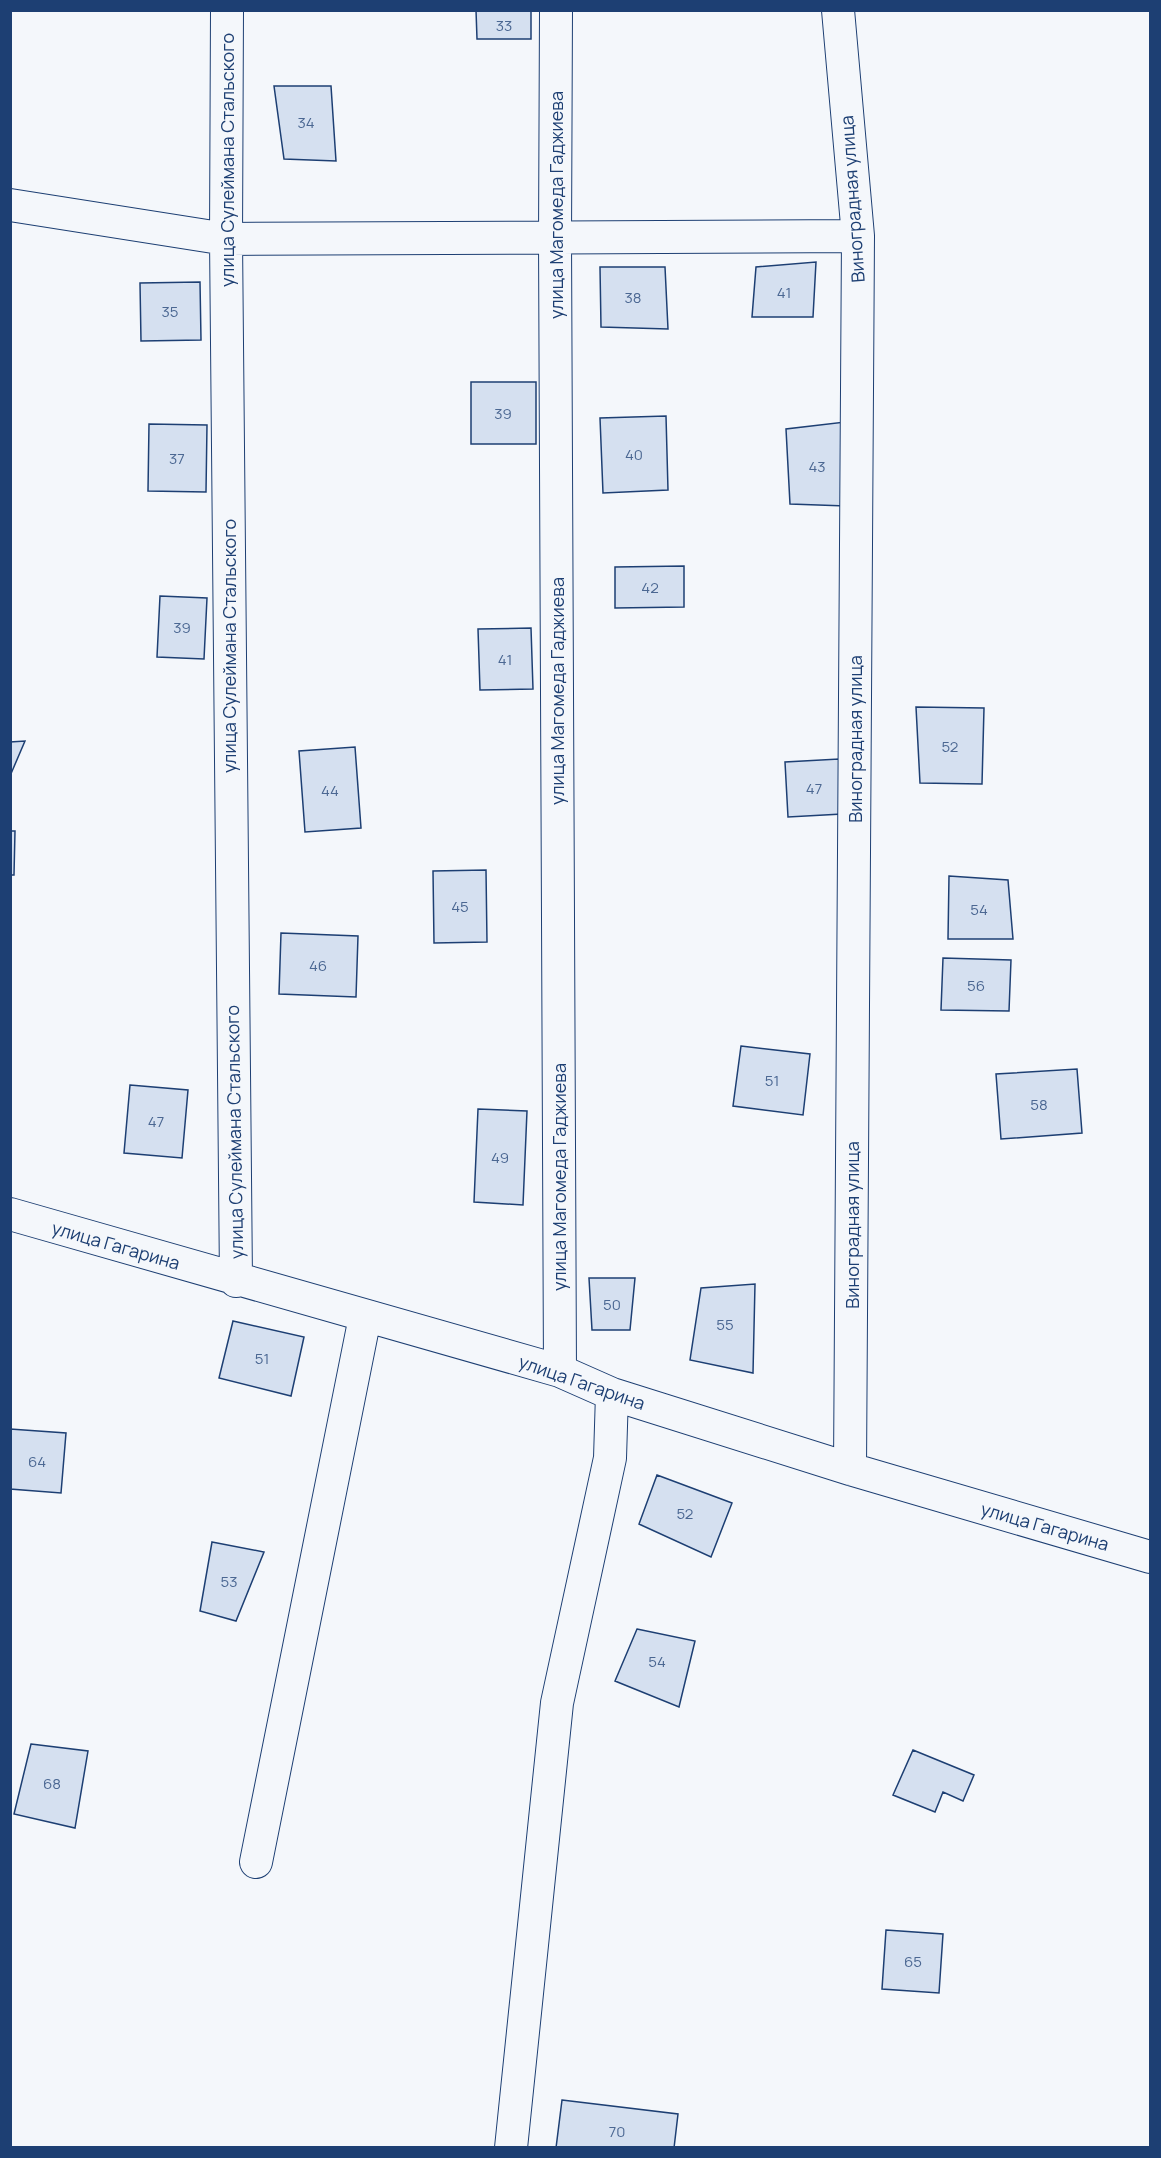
<svg xmlns="http://www.w3.org/2000/svg" width="1161" height="2158" font-family="Manrope,sans-serif">
<rect width="100%" height="100%" fill="#f4f7fb"/>
<path fill="#d5e0f0" stroke="#1d3f73" stroke-width="1.5" d="M 476,10 L 531,10 L 531,39 L 477,39 Z
M 274,86 L 331,86 L 336,161 L 284,159 Z
M 816,262 L 813,317 L 752,317 L 756,267 Z
M 600,267 L 665,267 L 668,329 L 601,327 Z
M 200,282 L 201,340 L 141,341 L 140,283 Z
M 471,382 L 536,382 L 536,444 L 471,444 Z
M 666,416 L 668,490 L 603,493 L 600,418 Z
M 845,422 L 846,506 L 790,504 L 786,429 Z
M 149,424 L 207,425 L 206,492 L 148,491 Z
M 684,566 L 684,607 L 615,608 L 615,567 Z
M 160,596 L 207,598 L 204,659 L 157,657 Z
M 531,628 L 533,689 L 480,690 L 478,629 Z
M 916,707 L 984,708 L 982,784 L 920,783 Z
M 25,741 L 10,776 L 10,742 Z
M 355,747 L 361,828 L 305,832 L 299,751 Z
M 839,759 L 842,814 L 788,817 L 785,762 Z
M 10,831 L 15,831 L 14,875 L 10,875 Z
M 486,870 L 487,942 L 434,943 L 433,871 Z
M 949,876 L 1008,880 L 1013,939 L 948,939 Z
M 281,933 L 358,936 L 356,997 L 279,994 Z
M 943,958 L 1011,960 L 1009,1011 L 941,1010 Z
M 741,1046 L 810,1054 L 803,1115 L 733,1106 Z
M 1077,1069 L 1082,1133 L 1001,1139 L 996,1074 Z
M 130,1085 L 188,1090 L 182,1158 L 124,1153 Z
M 478,1109 L 527,1111 L 523,1205 L 474,1202 Z
M 589,1278 L 635,1278 L 630,1330 L 592,1330 Z
M 755,1284 L 753,1373 L 690,1360 L 701,1288 Z
M 233,1321 L 304,1337 L 291,1396 L 219,1378 Z
M 10,1429 L 66,1433 L 61,1493 L 10,1489 Z
M 657,1475 L 732,1503 L 711,1557 L 639,1524 Z
M 212,1542 L 264,1552 L 236,1621 L 200,1611 Z
M 637,1629 L 695,1641 L 679,1707 L 615,1681 Z
M 31,1744 L 88,1751 L 75,1828 L 14,1814 Z
M 913,1750 L 974,1775 L 963,1801 L 943,1792 L 935,1812 L 893,1795 Z
M 886,1930 L 943,1934 L 939,1993 L 882,1989 Z
M 886,1930 L 943,1934 L 939,1993 L 882,1989 Z
M 562,2100 L 678,2114 L 674,2148 L 556,2148 Z"/>
<g fill="none" stroke-linecap="round" stroke-linejoin="round">
<g stroke="#1d3f73" stroke-width="34">
<path id="minor" d="M 227,10 L 226,239 L 236,1281
M 556,10 L 555,239 L 560,1371
M 838,10 L 858,236 L 850,1469
M 10,205 L 226,239 L 858,236
M 10,1214 L 560,1371 L 612,1394 L 850,1469 L 1150,1557
M 256,1862 L 365,1317
M 511,2148 L 557,1703 L 610,1458 L 612,1394"/>
</g>
<use href="#minor" stroke="#f4f7fb" stroke-width="32"/>
</g>
<g text-anchor="middle" dominant-baseline="central" stroke-width="4.5" stroke-linejoin="round" paint-order="stroke">
<g font-size="15" fill="#4b6792">
<text x="504" y="25">33</text>
<text x="306" y="122">34</text>
<text x="784" y="292">41</text>
<text x="633" y="297">38</text>
<text x="170" y="311">35</text>
<text x="503" y="413">39</text>
<text x="634" y="454">40</text>
<text x="177" y="458">37</text>
<text x="817" y="466">43</text>
<text x="650" y="587">42</text>
<text x="182" y="627">39</text>
<text x="505" y="659">41</text>
<text x="950" y="746">52</text>
<text x="814" y="788">47</text>
<text x="330" y="790">44</text>
<text x="460" y="906">45</text>
<text x="979" y="909">54</text>
<text x="318" y="965">46</text>
<text x="976" y="985">56</text>
<text x="772" y="1080">51</text>
<text x="1039" y="1104">58</text>
<text x="156" y="1121">47</text>
<text x="500" y="1157">49</text>
<text x="612" y="1304">50</text>
<text x="725" y="1324">55</text>
<text x="262" y="1358">51</text>
<text x="37" y="1461">64</text>
<text x="685" y="1513">52</text>
<text x="229" y="1581">53</text>
<text x="657" y="1661">54</text>
<text x="52" y="1783">68</text>
<text x="913" y="1961">65</text>
<text x="617" y="2131">70</text>
</g>
<g font-size="18" fill="#1d3f73" stroke="#f4f7fb">
<text transform="translate(227 160) rotate(-90)">улица Сулеймана Стальского</text>
<text transform="translate(852 199) rotate(-94)">Виноградная улица</text>
<text transform="translate(556 205) rotate(-90)">улица Магомеда Гаджиева</text>
<text transform="translate(229 646) rotate(-90)">улица Сулеймана Стальского</text>
<text transform="translate(557 691) rotate(-90)">улица Магомеда Гаджиева</text>
<text transform="translate(855 739) rotate(-90)">Виноградная улица</text>
<text transform="translate(234 1132) rotate(-91)">улица Сулеймана Стальского</text>
<text transform="translate(559 1177) rotate(-90)">улица Магомеда Гаджиева</text>
<text transform="translate(852 1225) rotate(-90)">Виноградная улица</text>
<text transform="translate(116 1245) rotate(16)">улица Гагарина</text>
<text transform="translate(582 1382) rotate(19)">улица Гагарина</text>
<text transform="translate(1045 1526) rotate(16)">улица Гагарина</text>
</g>
</g>
<rect width="1161" height="2158" fill="none" stroke="#1d3f73" stroke-width="24"/>
</svg>
